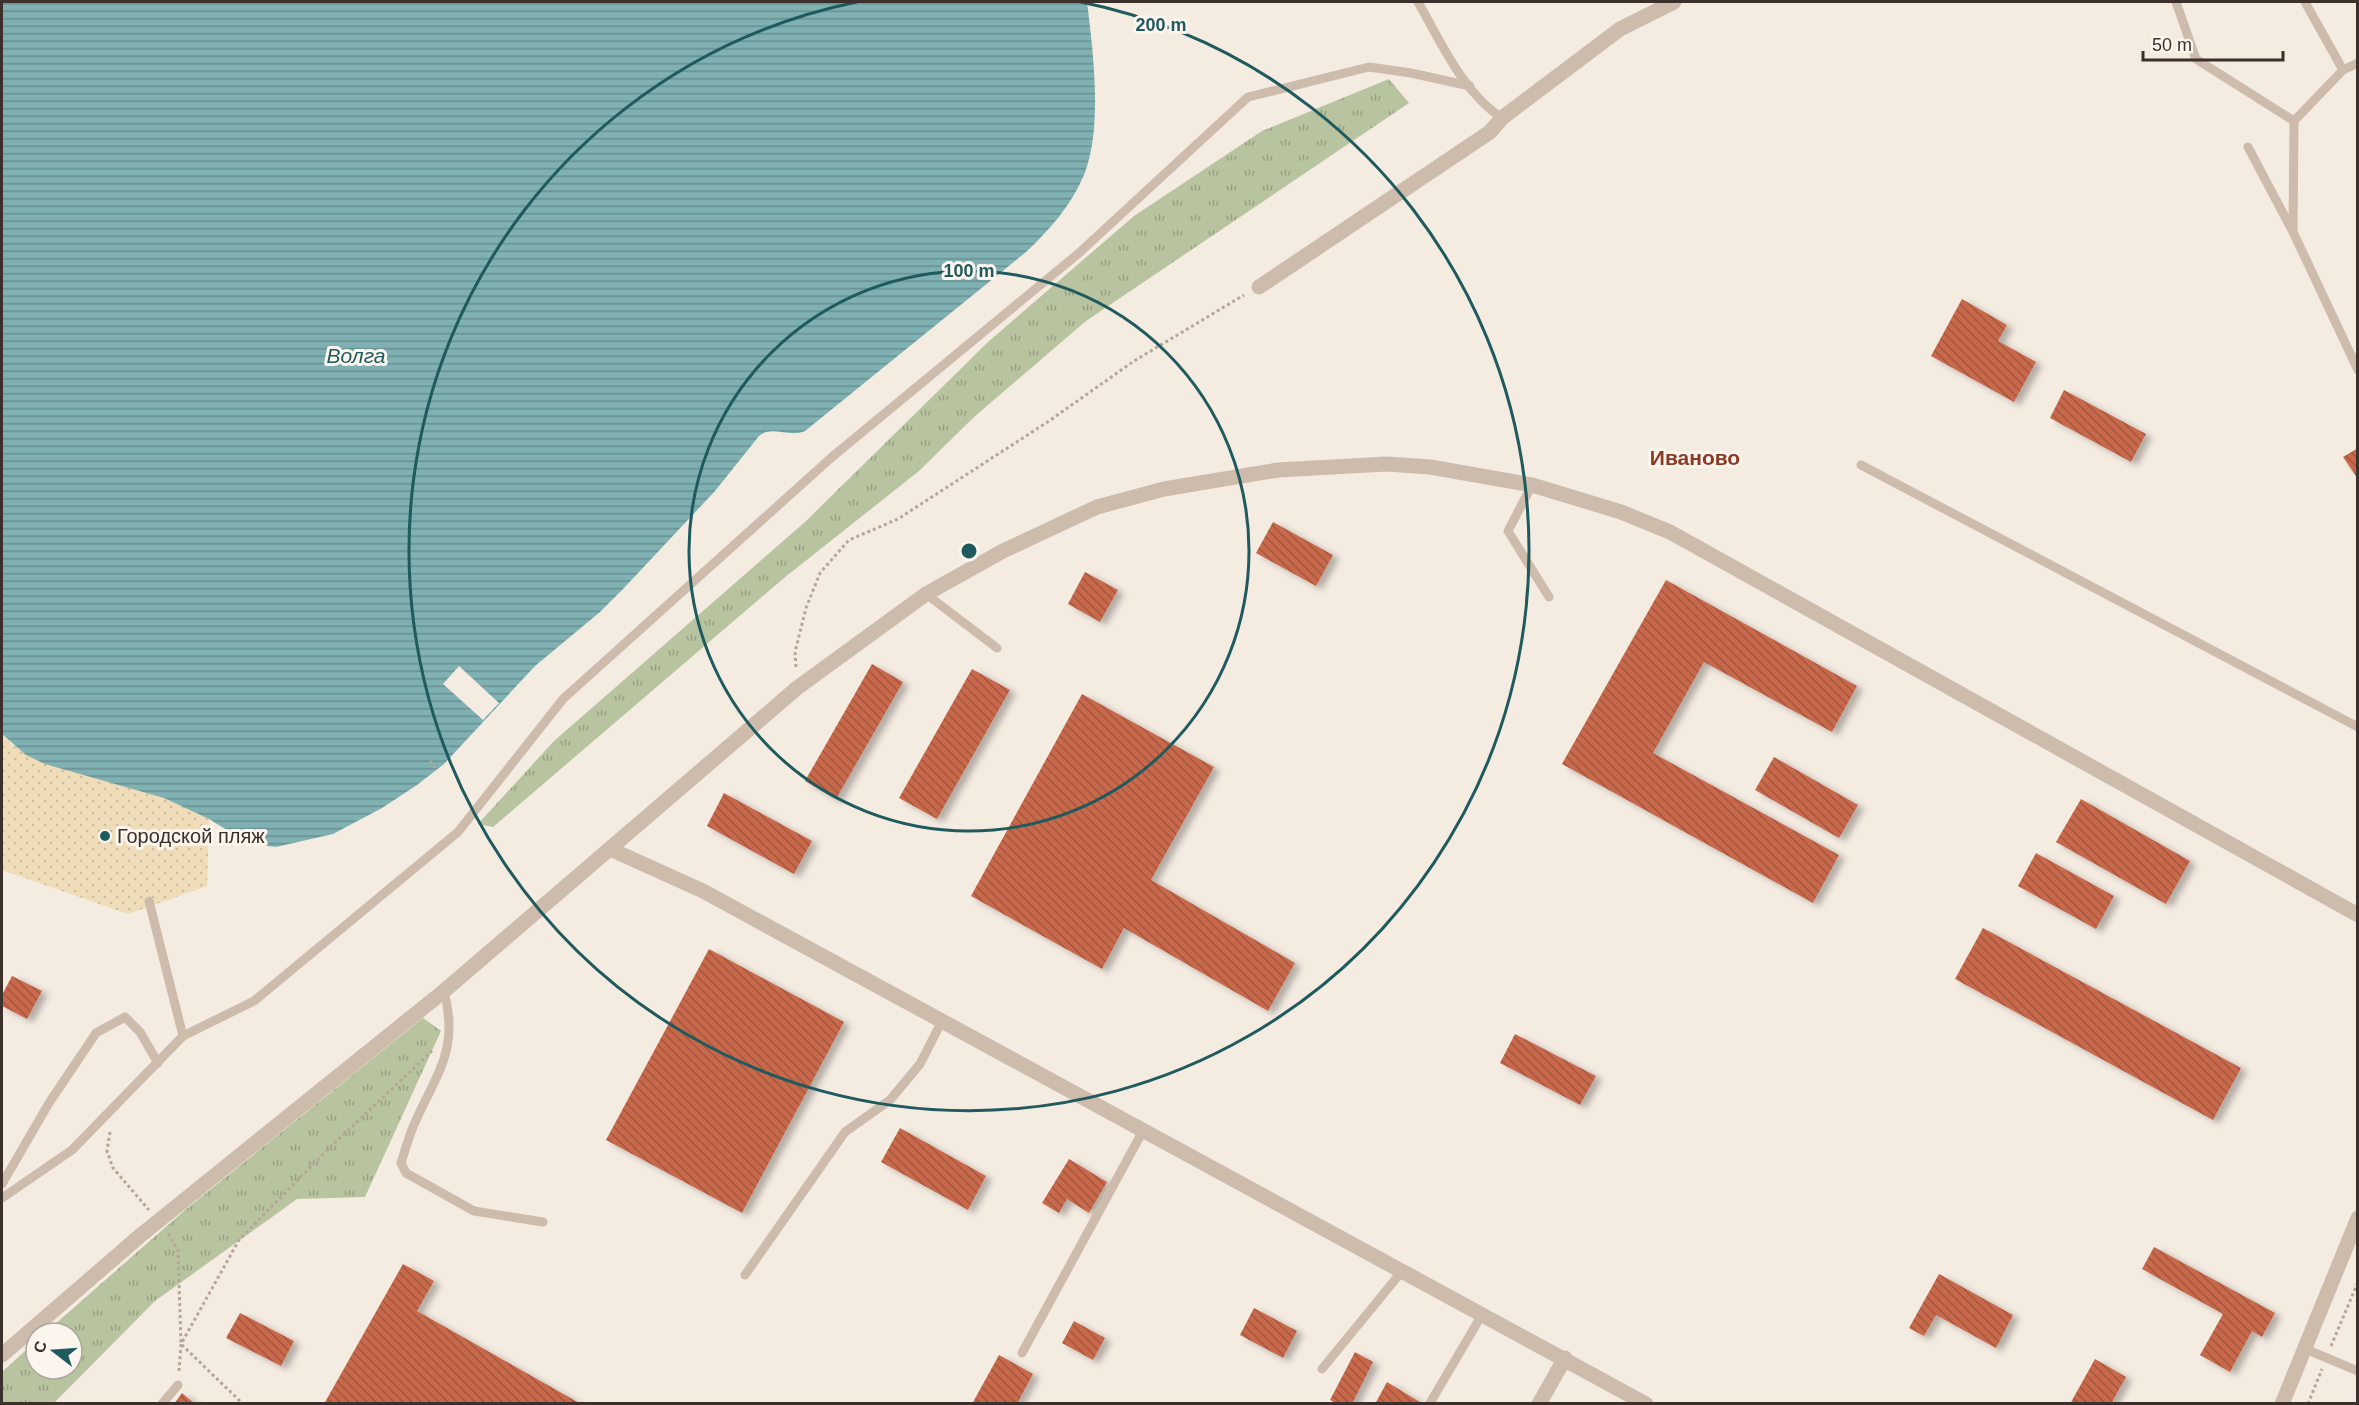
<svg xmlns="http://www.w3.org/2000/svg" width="2359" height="1405" font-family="Helvetica,sans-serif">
<defs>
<pattern id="grass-tufts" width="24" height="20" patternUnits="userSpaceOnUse" patternTransform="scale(1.5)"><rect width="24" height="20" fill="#b8c4a0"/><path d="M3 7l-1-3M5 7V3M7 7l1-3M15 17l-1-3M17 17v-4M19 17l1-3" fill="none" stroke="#97a083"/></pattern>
<pattern id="sand-dots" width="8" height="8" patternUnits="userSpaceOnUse" patternTransform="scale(1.5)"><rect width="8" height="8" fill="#efdcb8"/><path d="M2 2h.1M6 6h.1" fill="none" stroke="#cebd9e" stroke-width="1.8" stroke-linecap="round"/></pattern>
<pattern id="water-rules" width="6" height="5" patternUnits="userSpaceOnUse" patternTransform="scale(1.5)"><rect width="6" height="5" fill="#7fb0b2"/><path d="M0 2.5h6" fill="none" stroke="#699091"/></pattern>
<pattern id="building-back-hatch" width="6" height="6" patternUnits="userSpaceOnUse" patternTransform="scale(1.5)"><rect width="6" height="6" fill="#c8694b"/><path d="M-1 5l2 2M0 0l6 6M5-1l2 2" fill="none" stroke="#a4573f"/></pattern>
<filter id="shadow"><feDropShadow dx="6" dy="3.5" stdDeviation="3" flood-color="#0004"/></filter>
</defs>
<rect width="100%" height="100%" fill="#f4ebe1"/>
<path fill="url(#grass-tufts)" d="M 1389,79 L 1409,103 L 1086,321 L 974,417 L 919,471 L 784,578 L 493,827 L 478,824 L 554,741 L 805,522 L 988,342 L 1134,216 L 1262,131 Z
M 423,1018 L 441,1031 L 365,1197 L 297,1199 L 155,1301 L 54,1403 L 2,1403 L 2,1372 L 36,1341 L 36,1369 L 72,1369 L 72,1333 L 45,1333 L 185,1210 Z"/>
<path fill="url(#sand-dots)" d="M 2,734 L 12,745 L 97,778 L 164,798 L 209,819 L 207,886 L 128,914 L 2,870 Z"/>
<path fill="url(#water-rules)" d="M 2,2 L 1087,2 C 1093,51 1103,128 1084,175 C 1071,206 1049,230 1026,252 L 805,431 C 789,438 772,425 759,436 L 715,491 L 623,589 L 600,612 L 535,666 L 444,764 L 417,785 L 382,808 L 333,834 L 276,847 L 259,845 L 240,838 L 209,819 L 164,798 L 45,764 L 26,755 L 2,734 Z"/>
<path fill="#f4ebe1" d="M 459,666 L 499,703 L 483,720 L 443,684 Z"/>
<path fill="url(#building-back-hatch)" filter="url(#shadow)" d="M 1962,299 L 2007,325 L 1998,341 L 2036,362 L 2014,402 L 1931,356 Z
M 2064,390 L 2146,434 L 2131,462 L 2050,418 Z
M 2358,448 L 2358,479 L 2343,457 Z
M 1273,522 L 1333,555 L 1316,586 L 1256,553 Z
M 1085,572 L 1118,590 L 1100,622 L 1068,604 Z
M 1666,580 L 1857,686 L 1832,732 L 1704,662 L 1653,753 L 1839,855 L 1813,903 L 1562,764 Z
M 872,664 L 903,682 L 836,799 L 805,781 Z
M 972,669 L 1010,690 L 937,819 L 899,798 Z
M 1082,694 L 1214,767 L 1151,880 L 1295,963 L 1268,1011 L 1124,928 L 1102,969 L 971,896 Z
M 1774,757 L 1858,805 L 1839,838 L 1755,790 Z
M 724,793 L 812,841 L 794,874 L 707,826 Z
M 2081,799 L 2190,861 L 2166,904 L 2056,842 Z
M 2036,853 L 2114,896 L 2096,929 L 2018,886 Z
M 1983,928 L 2241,1068 L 2213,1120 L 1955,979 Z
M 709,949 L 844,1022 L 742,1213 L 606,1140 Z
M 12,976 L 42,991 L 27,1019 L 2,1006 L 2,995 Z
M 1515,1034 L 1596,1076 L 1580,1105 L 1500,1063 Z
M 900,1128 L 986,1176 L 968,1210 L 881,1162 Z
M 1069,1159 L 1107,1182 L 1089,1213 L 1067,1199 L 1059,1213 L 1042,1203 Z
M 2154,1247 L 2275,1313 L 2262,1337 L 2252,1331 L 2230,1372 L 2200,1355 L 2223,1314 L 2142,1269 Z
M 403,1264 L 434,1281 L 417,1311 L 581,1404 L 324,1404 Z
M 1939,1274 L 2013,1315 L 1996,1348 L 1936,1315 L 1924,1336 L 1909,1328 Z
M 1254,1308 L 1297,1331 L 1283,1358 L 1240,1335 Z
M 240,1313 L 294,1341 L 281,1366 L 226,1338 Z
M 1074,1321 L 1105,1338 L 1093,1360 L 1062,1343 Z
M 1355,1352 L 1373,1362 L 1352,1404 L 1338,1404 L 1330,1400 Z
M 999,1355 L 1033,1374 L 1017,1404 L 972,1404 Z
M 2095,1359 L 2126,1377 L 2111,1404 L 2070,1404 Z
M 1387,1382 L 1423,1404 L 1375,1404 Z
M 182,1393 L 195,1404 L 174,1404 Z"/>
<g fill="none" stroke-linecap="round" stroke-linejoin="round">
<path stroke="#b9a596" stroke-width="3" stroke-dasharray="3 3" stroke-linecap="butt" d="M 796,667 L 795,652 L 806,608 L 820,573 L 849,540 L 898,519 L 1049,421 L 1134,361 L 1244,295
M 430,761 L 437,770
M 110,1132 L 107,1151 L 113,1168 L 149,1210
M 168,1234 L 178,1250 L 181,1344 L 243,1404
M 2331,1346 L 2358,1282
M 179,1371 L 181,1344 L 239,1240 L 324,1153 L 432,1051
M 2308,1404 L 2322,1369"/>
<path stroke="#cdbbac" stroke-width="9" d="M 1418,2 C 1440,40 1463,93 1502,118
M 2176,2 L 2196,59 L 2294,121 L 2293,232
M 2305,2 L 2343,70
M 2294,121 L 2343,70 L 2358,63
M 2248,147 L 2293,232 L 2358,370
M 1861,465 L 2358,727
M 1532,485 L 1508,531 L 1549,597
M 926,594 L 997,648
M 444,991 C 460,1052 435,1075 413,1127 C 408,1139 405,1151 401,1163 L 406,1173 L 474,1211 L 543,1222
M 183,1036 L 254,1001 L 458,832 L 563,699 L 832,457 L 1079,253 L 1248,97 L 1369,67 L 1411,73 L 1470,86
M 2,1184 L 49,1103 L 96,1033 L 125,1017 L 140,1032 L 158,1063
M 2,1198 L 72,1150 L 183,1036 L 149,901
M 745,1275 L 845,1132 L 890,1100 L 920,1064 L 943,1019
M 2303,1348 L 2358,1371
M 1022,1353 L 1144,1129
M 1322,1369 L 1403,1270
M 1430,1403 L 1483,1313
M 162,1404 L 178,1385"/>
<path stroke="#cdbbac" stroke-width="15" d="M 1259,287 L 1490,132 L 1502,118 L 1620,29 L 1674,2
M 610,849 L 703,891 L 1646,1404
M 2,1355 L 141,1235 L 444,991 L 797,688 L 926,594 L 1003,551 L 1097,507 L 1164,489 L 1278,470 L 1387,464 L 1430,467 L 1532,485 L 1621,512 L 1670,532 L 2358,915
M 1539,1404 L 1565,1358
M 2282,1404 L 2358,1218"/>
</g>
<g fill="none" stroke="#1f5a5e" stroke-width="3">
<circle cx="969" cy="551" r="280"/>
<path d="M1081 2A560 560 0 1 1 857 2"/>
</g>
<circle fill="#1f5a5e" stroke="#fbf5ee" stroke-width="2" cx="105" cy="836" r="6"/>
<g text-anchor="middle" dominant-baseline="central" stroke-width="6" stroke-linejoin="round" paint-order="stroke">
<g font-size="20" fill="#3b302b" stroke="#fbf5ee" text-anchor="start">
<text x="117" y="836">Городской пляж</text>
</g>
<g font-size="21" font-style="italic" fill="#1f5a5e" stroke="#fbf5ee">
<text x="356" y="355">Волга</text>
</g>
<g font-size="21" font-weight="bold" fill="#8c3b22" stroke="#fbf5ee">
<text x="1695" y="457">Иваново</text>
</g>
</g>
<circle cx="969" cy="551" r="9" fill="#1f5a5e" stroke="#fbf5ee" stroke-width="3"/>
<g font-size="18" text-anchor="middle" font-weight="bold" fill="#1f5a5e" stroke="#fbf5ee" stroke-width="6" stroke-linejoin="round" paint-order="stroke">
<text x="1161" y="31">200 m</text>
<text x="969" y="277">100 m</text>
</g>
<rect width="2359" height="1405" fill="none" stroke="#3b302b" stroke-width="6"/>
<g transform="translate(54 1351) rotate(287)"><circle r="28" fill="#fbf5ee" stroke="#aea6a0" stroke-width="1.5"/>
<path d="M0-4.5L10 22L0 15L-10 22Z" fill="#1f5a5e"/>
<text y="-9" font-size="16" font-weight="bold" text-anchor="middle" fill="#3b302b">С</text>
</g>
<path d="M2143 51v9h140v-9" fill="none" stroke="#3b302b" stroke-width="3"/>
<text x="2152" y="51" font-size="18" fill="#3b302b" stroke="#fbf5ee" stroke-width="4.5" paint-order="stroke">50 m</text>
</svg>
